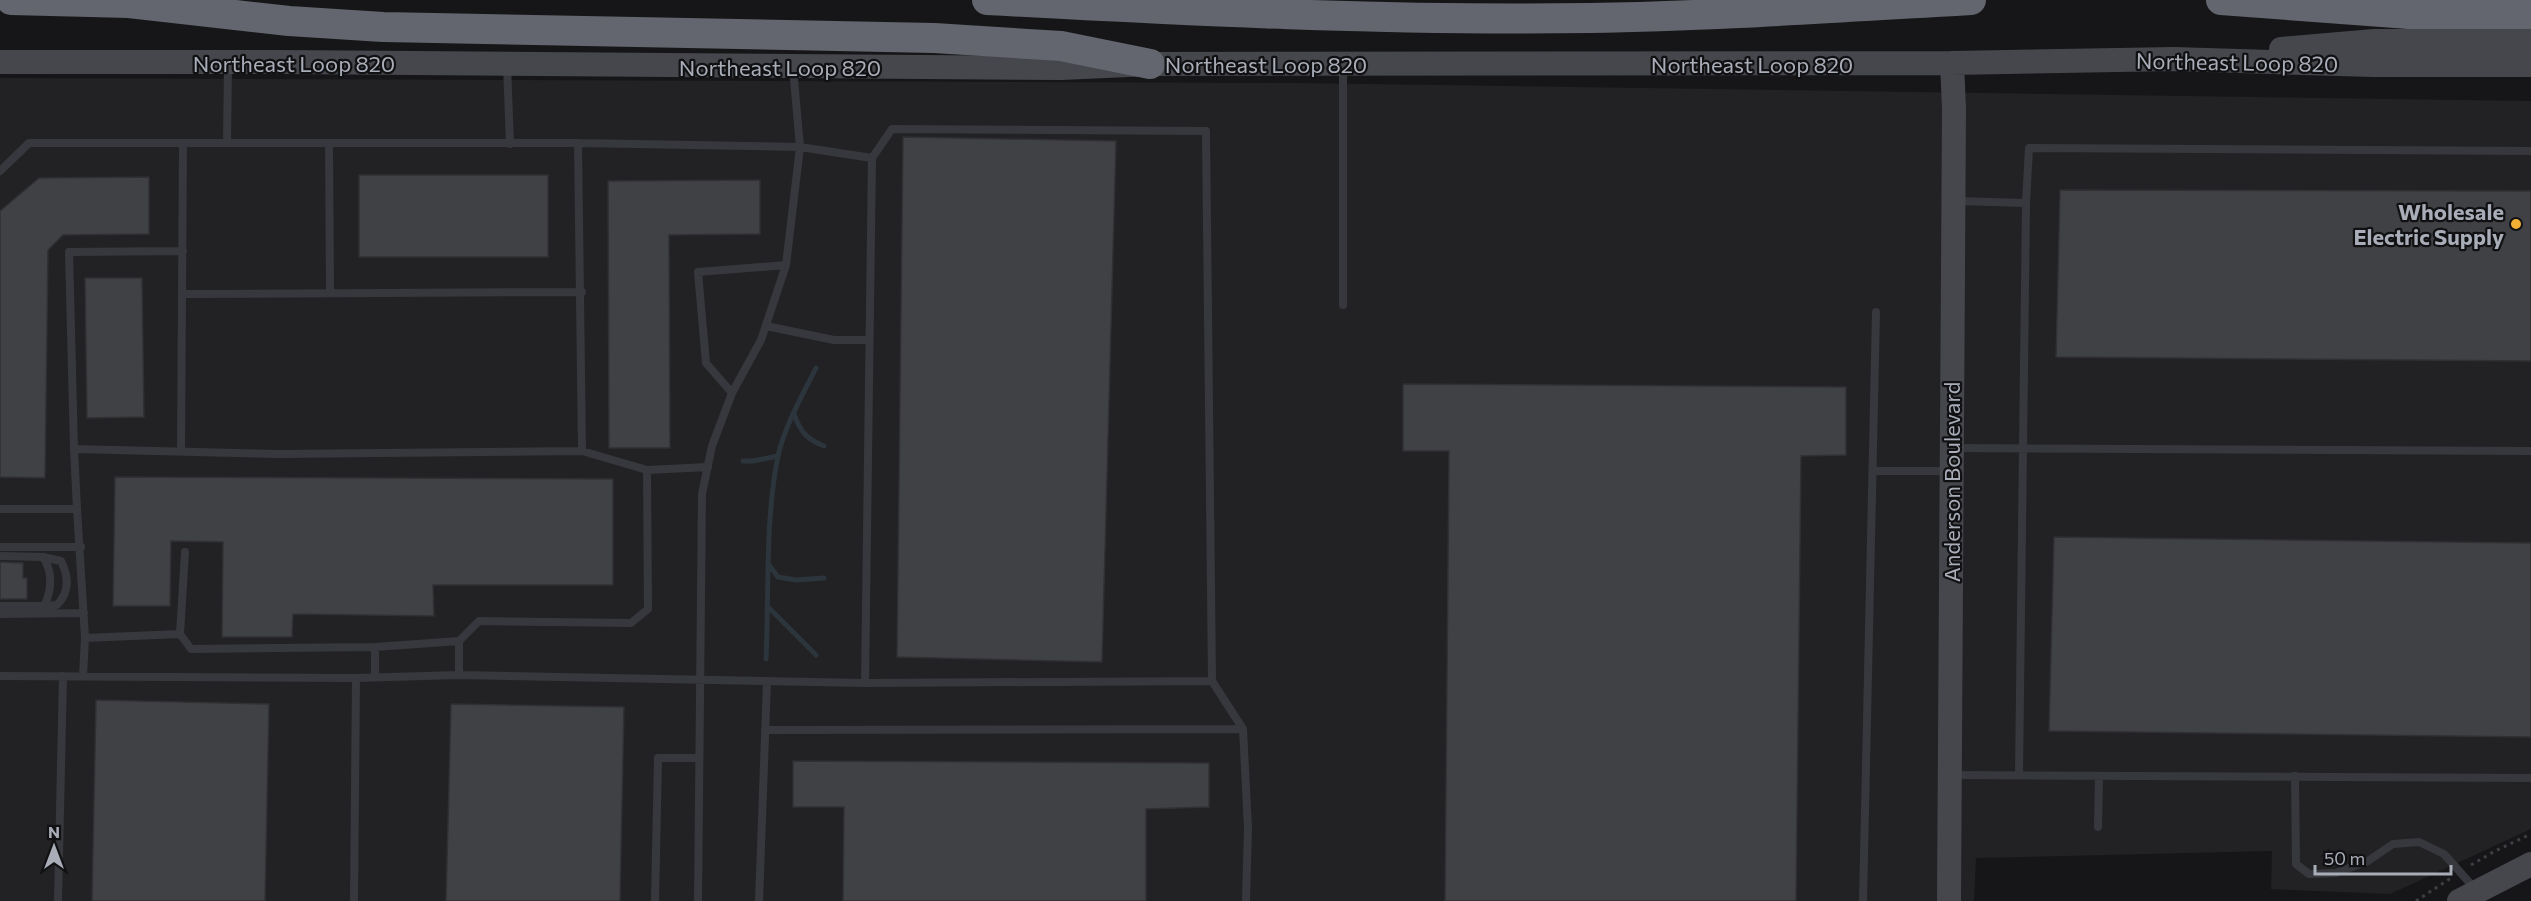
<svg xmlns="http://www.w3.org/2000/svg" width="2531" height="901" font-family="Commissioner,sans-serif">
<rect width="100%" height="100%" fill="#161618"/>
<path fill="#222225" d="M 0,78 L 1297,83 L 2531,101 L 2531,829 L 2390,894 L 2271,889 L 2272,851 L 1976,858 L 1974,901 L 0,901 Z"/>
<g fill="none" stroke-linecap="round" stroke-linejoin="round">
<path stroke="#2c353c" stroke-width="5" d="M 794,414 C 800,431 806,439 824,446
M 743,461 L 753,461 L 778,456
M 769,565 L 778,577 L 796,580 L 824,578
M 768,607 L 816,655
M 766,659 C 769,595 765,519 778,456 C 785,425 802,396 816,368"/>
</g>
<path fill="#404145" stroke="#303034" stroke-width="1.5" d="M 903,137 L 1116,141 L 1102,662 L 897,657 Z
M 359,175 L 548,175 L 548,257 L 359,257 Z
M 149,177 L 149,234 L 63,235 L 48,250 L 45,478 L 0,477 L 0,211 L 39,178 Z
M 760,180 L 760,234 L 669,235 L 670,448 L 609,448 L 608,181 Z
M 2060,190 L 2531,191 L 2531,361 L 2056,357 Z
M 85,278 L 142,278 L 144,417 L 87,418 Z
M 1403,384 L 1846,387 L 1846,455 L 1801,456 L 1796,901 L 1445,901 L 1449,451 L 1403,451 Z
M 115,477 L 613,479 L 613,585 L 433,585 L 434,616 L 293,614 L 292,637 L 222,637 L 223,542 L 171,541 L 170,606 L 113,606 Z
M 2054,537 L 2531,543 L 2531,737 L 2049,731 Z
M 0,562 L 23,563 L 23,578 L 27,578 L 27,599 L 0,599 Z
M 96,700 L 269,704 L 265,901 L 92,901 Z
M 451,704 L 624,707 L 620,901 L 446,901 Z
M 793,761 L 1209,763 L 1209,807 L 1146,809 L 1146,901 L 843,901 L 844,807 L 793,807 Z"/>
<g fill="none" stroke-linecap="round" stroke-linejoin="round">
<path stroke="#3d3f44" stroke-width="3" stroke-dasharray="3 4.5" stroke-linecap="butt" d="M 2471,865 L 2495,851 L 2531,834
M 2416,901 L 2451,878"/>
<path stroke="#37383d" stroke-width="8" d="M 507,65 L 510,144
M 1343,66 L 1343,305
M 227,143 L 228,65
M 578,143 L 582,451
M 329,144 L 330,292
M 872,158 L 892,129 L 1206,131 L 1212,681
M 0,171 L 29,143 L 578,143 L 800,147 L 872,158 L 865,683
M 1957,201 L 2026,203 L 2029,148 L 2531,151
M 182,294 L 582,292
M 766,326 L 834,340 L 869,340
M 732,393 L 706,363 L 698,272 L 786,265
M 1955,448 L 2531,451
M 74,449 L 69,252 L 183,251
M 181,451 L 183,143
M 1874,471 L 1951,471
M 0,509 L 77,509 L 85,638 L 83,676
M 77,509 L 74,449 L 279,454 L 582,451 L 647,470 L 708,467
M 0,547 L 81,547
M 0,556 L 43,557 C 53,572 52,590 44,606 L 0,606
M 43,557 L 61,561 C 69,577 70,592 57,605 L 44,606
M 0,614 L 84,613
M 180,634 L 185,552
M 85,638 L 180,634 L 191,649 L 375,647 L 459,641
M 375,647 L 375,677
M 459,675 L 459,641 L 479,621 L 631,623 L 648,609 L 647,470
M 0,676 L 356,678 L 459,675 L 865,683 L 1212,681 L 1243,729 L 1248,828 L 1246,901
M 765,730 L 1243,729
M 1952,775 L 2531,778
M 2019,775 L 2026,203
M 2295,776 L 2296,864 L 2309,874 L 2336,873 L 2368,861 L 2393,844 L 2419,842 L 2444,854 L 2475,889
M 2098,827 L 2099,776
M 58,901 L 63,676
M 354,901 L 356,678
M 655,901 L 658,758 L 699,758
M 698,901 L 702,494 L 712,446 L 732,393 L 761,340 L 786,265 L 800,147 L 793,68
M 759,901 L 767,682
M 1863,901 L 1876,312"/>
<path stroke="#45474d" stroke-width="24" d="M 2281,49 L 2374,41 L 2531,41
M 0,62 L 282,62 L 1061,68 L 1150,64 L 1952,63 L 2174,59 L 2373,65 L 2531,65
M 1949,901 L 1954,109 L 1952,63
M 2459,901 L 2531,864"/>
<path stroke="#63666e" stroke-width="30" d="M 11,0 L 129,3 L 289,21 L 383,27 L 934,38 L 1061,46 L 1150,64
M 987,0 C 1188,11 1389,21 1590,18 C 1717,16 1844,7 1971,0
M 2221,0 L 2409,14 L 2531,14"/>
</g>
<circle fill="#f2b134" stroke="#111113" stroke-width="2" cx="2516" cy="224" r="6"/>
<g text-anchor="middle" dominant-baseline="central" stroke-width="4.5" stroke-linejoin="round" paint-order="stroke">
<g font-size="22" fill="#a8adb8" stroke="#111113">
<text transform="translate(2237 62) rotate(1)">Northeast Loop 820</text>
<text x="294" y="63">Northeast Loop 820</text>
<text x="1266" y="64">Northeast Loop 820</text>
<text x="1752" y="64">Northeast Loop 820</text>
<text x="780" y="67">Northeast Loop 820</text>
<text transform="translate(1951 482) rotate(-90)">Anderson Boulevard</text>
</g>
<g font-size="22" font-weight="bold" fill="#a8adb8" stroke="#111113" text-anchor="end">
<text x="2504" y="211">Wholesale<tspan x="2504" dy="25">Electric Supply</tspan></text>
</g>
</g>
<g transform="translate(54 847)" stroke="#111113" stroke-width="4.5" paint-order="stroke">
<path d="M0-4.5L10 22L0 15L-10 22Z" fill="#a8adb8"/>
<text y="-9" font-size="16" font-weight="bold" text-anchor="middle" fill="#a8adb8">N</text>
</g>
<path d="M2315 865v9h136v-9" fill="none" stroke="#a8adb8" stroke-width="3"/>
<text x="2324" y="865" font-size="18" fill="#a8adb8" stroke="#111113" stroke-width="4.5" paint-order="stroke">50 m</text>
</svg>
